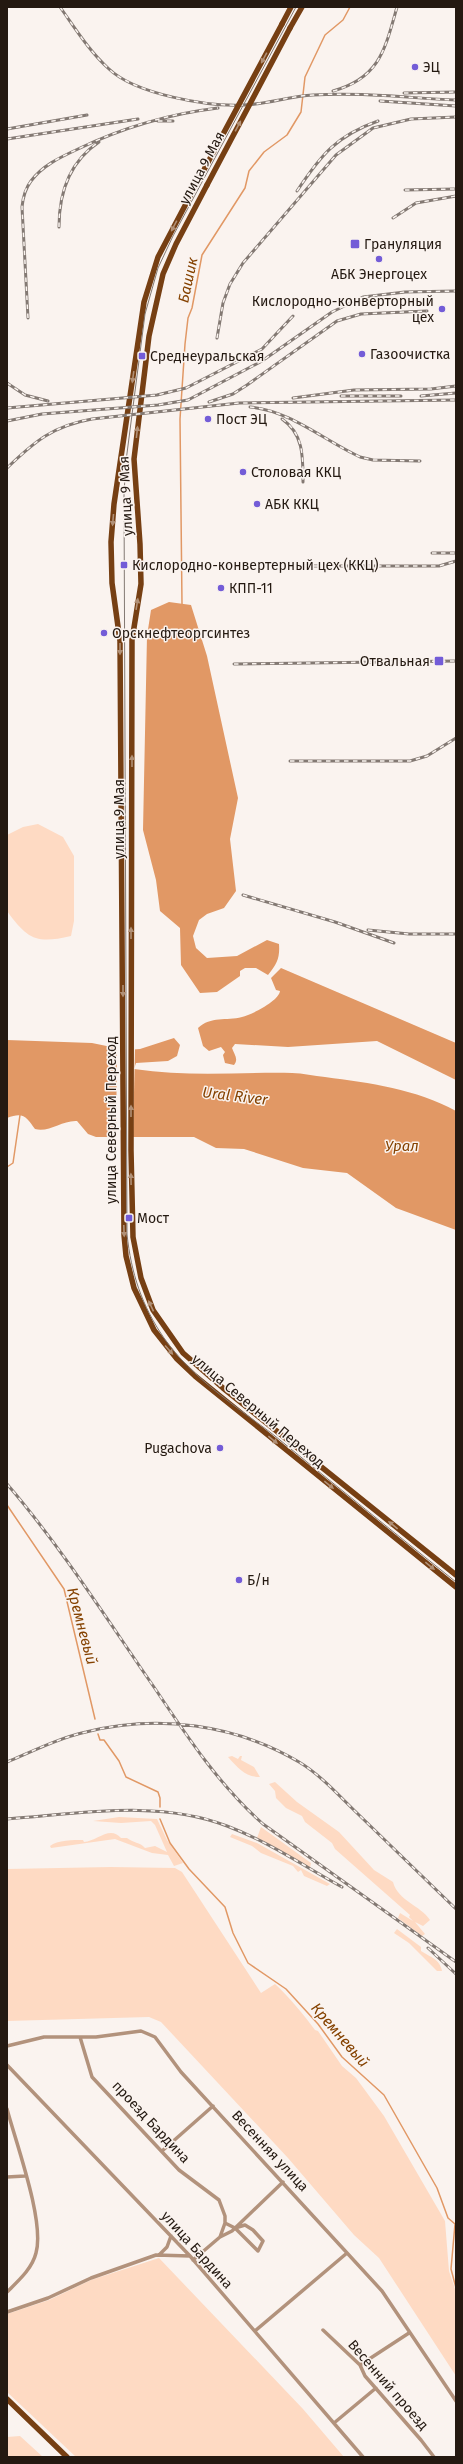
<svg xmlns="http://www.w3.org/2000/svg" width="463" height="2464" font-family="'Fira Sans',sans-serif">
<rect width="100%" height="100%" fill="#faf3ef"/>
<path fill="#fedac3" d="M 38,824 L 63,837 L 74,856 L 74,921 L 71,936 C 37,944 28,940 7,911 L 7,835 L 23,827 Z
M 232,1756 L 238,1759 L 240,1756 L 242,1756 L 241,1760 L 254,1767 L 260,1777 C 245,1777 238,1768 228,1757 Z
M 275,1782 L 297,1802 L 339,1832 L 374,1870 L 393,1882 C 398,1901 420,1905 430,1920 L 423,1926 L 415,1922 L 425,1934 L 422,1936 L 398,1918 L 400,1913 L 413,1921 L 409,1917 L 410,1915 L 335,1849 L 332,1843 L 305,1822 L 302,1816 L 286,1808 L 276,1798 L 275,1791 L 269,1784 Z
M 119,1817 L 157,1819 L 167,1840 L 183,1863 L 174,1866 L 168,1855 L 152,1853 L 115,1839 L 51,1848 L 50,1846 C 57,1840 74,1840 83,1840 L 84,1842 C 97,1841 110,1825 121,1838 L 127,1838 C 133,1843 140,1842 145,1848 L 155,1846 L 167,1852 L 155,1825 L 151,1821 L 121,1823 L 93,1821 Z
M 261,1827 L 311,1863 L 310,1868 L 257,1838 Z
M 232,1834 L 257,1843 L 330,1884 L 327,1886 L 304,1876 L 301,1870 L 298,1872 L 293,1866 L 261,1853 L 252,1846 L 230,1837 Z
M 111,1867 L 175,1868 L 182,1872 L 261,1993 L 275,1984 C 289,1997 304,2015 315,2030 L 318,2031 L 342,2066 L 356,2078 L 384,2116 L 445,2221 L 449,2271 L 456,2292 L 456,2376 L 379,2258 L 354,2235 L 288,2158 L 161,2022 L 149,2017 L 7,2021 L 7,1869 Z
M 397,1929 L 421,1947 L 421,1951 C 430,1957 440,1959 442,1971 L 437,1971 L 409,1943 L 394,1933 Z
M 159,2258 L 303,2409 L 344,2457 L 76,2457 L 7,2392 L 7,2314 L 49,2300 L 91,2280 Z
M 20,2436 L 43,2457 L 7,2457 L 7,2437 Z"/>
<path fill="#e19865" d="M 169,602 L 191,605 L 207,656 L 238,798 L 230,839 L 236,891 L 224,908 L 207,914 L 199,920 L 193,936 L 196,948 L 207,958 L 237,956 L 267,940 L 279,944 C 280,958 277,964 268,975 L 256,968 L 245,968 L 240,971 L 240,976 L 217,992 L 200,993 L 181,965 L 180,928 L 160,911 L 156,880 L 143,830 L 147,636 L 151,610 Z
M 281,968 L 456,1043 L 456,1080 L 377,1041 L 288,1047 L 235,1044 L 232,1048 C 234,1054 239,1059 234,1065 L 225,1063 L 223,1055 L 225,1052 L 221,1047 L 209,1051 L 203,1046 L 198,1028 C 211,1016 226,1021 242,1017 C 251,1015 279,1001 280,991 L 276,990 L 271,978 Z
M 174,1038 L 180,1045 L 177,1056 L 168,1061 L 136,1063 L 134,1069 C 187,1077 239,1072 292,1073 C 303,1073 314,1076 325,1077 C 370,1083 416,1089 456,1111 L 456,1230 L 396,1208 L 347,1173 L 303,1168 L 244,1149 L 216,1148 L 194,1137 L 96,1137 L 88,1134 L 77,1121 C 62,1120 49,1133 35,1129 C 27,1118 24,1111 7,1118 L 7,1040 L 92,1043 L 126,1050 L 140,1049 Z"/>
<path fill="#faf3ef" d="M 117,1047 L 135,1047 L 133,1139 L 116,1139 Z"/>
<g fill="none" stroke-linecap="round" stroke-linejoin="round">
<path stroke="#e19865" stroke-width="1.5" d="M 182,604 L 180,419 L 185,344 L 188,318 L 192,308 L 202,255 L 245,188 L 249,171 L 264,152 L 287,135 L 301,112 L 305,77 L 325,35 L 343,20 L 350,7
M 7,1167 L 13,1163 L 20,1115
M 7,1505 L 64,1589 L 95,1719
M 98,1734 L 100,1740 L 104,1740 L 119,1761 L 126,1777 L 158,1792 L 160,1798 L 160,1807
M 160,1819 L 170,1843 L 189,1869 L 225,1907 L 233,1933 L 248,1963 L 286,1989 L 318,2024 L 342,2057 L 384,2095 L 437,2188 L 448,2218 L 455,2224 L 451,2269 L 456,2288"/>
<path stroke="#b2927c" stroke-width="3.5" d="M 80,2037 L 92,2077 L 179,2170 L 219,2200 L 225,2216 L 225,2223 L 235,2228 L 245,2225 L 253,2230 L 263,2241 L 258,2251 L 235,2228
M 7,2046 L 44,2037 L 96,2037 L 141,2031 L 155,2037 L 181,2072 L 382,2291 L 456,2401
M 7,2065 L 190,2256 L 363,2457
M 7,2109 C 16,2143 45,2222 36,2253 C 32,2269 18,2281 7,2292
M 162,2151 L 213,2106
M 7,2177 L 25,2176
M 220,2237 L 225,2223
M 159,2255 L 167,2247 L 171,2236
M 193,2260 L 220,2237 L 232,2231 L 283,2182
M 7,2312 L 48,2298 L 91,2278 L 156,2255 L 190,2256
M 323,2330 L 360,2365 L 365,2376 L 421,2440 L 434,2457
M 255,2331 L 347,2253
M 360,2365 L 409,2333
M 334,2423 L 376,2388"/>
<path stroke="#763f13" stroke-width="5.5" d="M 282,24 L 291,7
M 290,28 L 302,7
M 199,179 L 158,257 L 144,302 L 114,504 L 111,542 L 112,583 L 120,641 L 124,1235 L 126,1256 L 134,1288 L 154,1330 L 177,1359 L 195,1376 L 456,1587
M 207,185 L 176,244 L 163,274 L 149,336 L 134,459 L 140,544 L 141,584 L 132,640 L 131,1150 L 133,1237 L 141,1278 L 153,1310 L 183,1353 L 223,1388 L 456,1575
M 7,2399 L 67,2457"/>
<path stroke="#837973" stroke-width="1" d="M 296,7 L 173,236 L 158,268 L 145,314 L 126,461 L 124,494 L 127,1234 C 131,1273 142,1306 164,1338 C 192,1378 237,1407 275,1436 C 335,1485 396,1534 456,1582"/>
<g stroke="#837973" stroke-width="3">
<path id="rail" d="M 60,7 C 75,28 89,51 109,69 C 135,94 208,107 244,105 C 268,104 290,96 313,95 C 361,92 408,98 456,100
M 333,91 C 380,78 385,49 397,7
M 404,93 L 456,92
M 380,101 L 456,106
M 158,121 L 173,121
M 7,129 L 87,115
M 7,139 L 138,119
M 405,190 L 456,189
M 297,191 C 321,155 336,136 378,121
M 393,218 L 416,203 L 456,196
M 59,227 C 59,193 69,162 99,142
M 28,318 L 22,207 C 23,197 25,189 31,181 C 43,165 61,157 78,149 C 124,127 168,114 218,108
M 217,338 L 223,303 L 230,284 L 243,263 L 336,155 L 373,128 L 411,119 L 456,117
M 7,383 L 25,395 L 48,401
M 341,396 L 401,396
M 421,396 L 456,393
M 293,398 L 354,390 L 431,389 L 456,386
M 209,402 L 233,394 L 247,385 L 337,321 L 361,314 L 427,311
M 250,407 C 289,410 325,441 360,457 L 373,460 L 420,461
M 7,408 L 157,395 L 186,388 L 262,349 L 293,316
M 282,419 C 304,434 303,458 303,482
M 7,421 L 42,414 L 158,405 L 188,400 L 262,361 L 332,312 L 363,297 L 405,292 L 456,291
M 7,468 C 35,441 53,426 92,419 L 239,403 L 456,400
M 432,553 L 456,553
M 305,566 L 439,566 L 456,561
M 234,664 L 456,661
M 290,761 L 410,761 L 427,756 L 456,738
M 243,895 L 335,922 L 394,943
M 368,930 L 409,934 L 456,934
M 7,1484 C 62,1548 108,1621 156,1690 C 188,1738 220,1786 263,1824 L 456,1962
M 7,1762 C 33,1751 59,1738 86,1732 C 158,1714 235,1724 299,1762 C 321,1775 340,1797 358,1814 C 391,1846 423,1877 456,1909
M 7,1819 C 78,1814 158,1799 227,1826 C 267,1841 304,1866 342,1887
M 428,1948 L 456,1974"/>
</g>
<use href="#rail" stroke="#faf3ef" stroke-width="1.5" stroke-dasharray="4.5" stroke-linecap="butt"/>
<path stroke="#763f13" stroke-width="5.5" d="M 199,179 L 282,24
M 207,185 L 290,28"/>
</g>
<defs><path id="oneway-solid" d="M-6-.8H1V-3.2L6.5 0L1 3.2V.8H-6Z"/></defs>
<g fill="#b19076">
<use href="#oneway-solid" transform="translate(264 58) rotate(118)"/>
<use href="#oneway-solid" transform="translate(238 126) rotate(-62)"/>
<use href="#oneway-solid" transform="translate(174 226) rotate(118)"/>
<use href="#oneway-solid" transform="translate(133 377) rotate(98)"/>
<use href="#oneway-solid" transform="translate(137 432) rotate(-84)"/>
<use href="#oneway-solid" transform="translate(113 520) rotate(95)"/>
<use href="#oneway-solid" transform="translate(137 604) rotate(-81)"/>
<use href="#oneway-solid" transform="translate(120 649) rotate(90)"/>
<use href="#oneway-solid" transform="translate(132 761) rotate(-90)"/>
<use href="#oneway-solid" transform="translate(131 933) rotate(-90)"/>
<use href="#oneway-solid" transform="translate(123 991) rotate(90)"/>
<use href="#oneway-solid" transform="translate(131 1111) rotate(-90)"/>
<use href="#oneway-solid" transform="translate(131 1179) rotate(-91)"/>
<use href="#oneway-solid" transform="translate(124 1231) rotate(88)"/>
<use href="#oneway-solid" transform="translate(151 1306) rotate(-115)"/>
<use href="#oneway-solid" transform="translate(169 1350) rotate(49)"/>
<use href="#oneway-solid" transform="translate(273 1440) rotate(39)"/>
<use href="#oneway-solid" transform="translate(329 1485) rotate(39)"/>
<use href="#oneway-solid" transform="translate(393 1525) rotate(-141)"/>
<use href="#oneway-solid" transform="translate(430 1566) rotate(39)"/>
</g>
<g fill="#735cd7" stroke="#faf3ef" stroke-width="1.5">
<circle cx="415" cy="67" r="4"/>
<rect x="350" y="239" width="10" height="10" rx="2"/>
<circle cx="379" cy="259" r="4"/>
<circle cx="442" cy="309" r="4"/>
<circle cx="362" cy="354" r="4"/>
<rect x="138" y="352" width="8" height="8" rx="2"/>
<circle cx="208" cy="419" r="4"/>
<circle cx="243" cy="472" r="4"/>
<circle cx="257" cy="504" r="4"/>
<rect x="120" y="561" width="8" height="8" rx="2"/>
<circle cx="221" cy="588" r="4"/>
<circle cx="104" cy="633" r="4"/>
<rect x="434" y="656" width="10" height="10" rx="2"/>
<rect x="125" y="1214" width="8" height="8" rx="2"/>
<circle cx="220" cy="1448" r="4"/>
<circle cx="239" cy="1580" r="4"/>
</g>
<g text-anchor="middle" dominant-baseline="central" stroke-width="3" stroke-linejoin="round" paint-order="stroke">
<g font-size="14" fill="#241911" stroke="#faf3ef" text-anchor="start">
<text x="423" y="67">ЭЦ</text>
<text x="364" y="244">Грануляция</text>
<text x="379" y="274" text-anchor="middle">АБК Энергоцех</text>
<text x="434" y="301" text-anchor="end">Кислородно-конверторный<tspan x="434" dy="16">цех</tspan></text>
<text x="370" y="354">Газоочистка</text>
<text x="150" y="356">Среднеуральская</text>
<text x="216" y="419">Пост ЭЦ</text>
<text x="251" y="472">Столовая ККЦ</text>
<text x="265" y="504">АБК ККЦ</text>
<text x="132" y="565">Кислородно-конвертерный цех (ККЦ)</text>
<text x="229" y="588">КПП-11</text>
<text x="112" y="633">Орскнефтеоргсинтез</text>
<text x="430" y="661" text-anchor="end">Отвальная</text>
<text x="137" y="1218">Мост</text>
<text x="212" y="1448" text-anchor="end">Pugachova</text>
<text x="247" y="1580">Б/н</text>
</g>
<g font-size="14" fill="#241911" stroke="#faf3ef">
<text transform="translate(202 168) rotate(-62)">улица 9 Мая</text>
<text transform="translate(126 496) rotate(-93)">улица 9 Мая</text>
<text transform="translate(119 819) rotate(-90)">улица 9 Мая</text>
<text transform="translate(111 1120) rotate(-90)">улица Северный Переход</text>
<text transform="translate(258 1411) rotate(40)">улица Северный Переход</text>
<text transform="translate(151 2122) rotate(47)">проезд Бардина</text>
<text transform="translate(270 2151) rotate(47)">Весенняя улица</text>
<text transform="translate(197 2250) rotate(48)">улица Бардина</text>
<text transform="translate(388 2385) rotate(49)">Весенний проезд</text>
</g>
<g font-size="15" font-style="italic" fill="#854201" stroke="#faf3ef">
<text transform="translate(188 280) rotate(-78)">Башик</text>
<text transform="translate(235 1096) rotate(7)">Ural River</text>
<text x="402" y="1146">Урал</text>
<text transform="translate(82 1626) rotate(75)">Кремневый</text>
<text transform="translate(340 2035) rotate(49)">Кремневый</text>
</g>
</g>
<rect width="463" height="2464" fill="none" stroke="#241911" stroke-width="16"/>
</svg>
